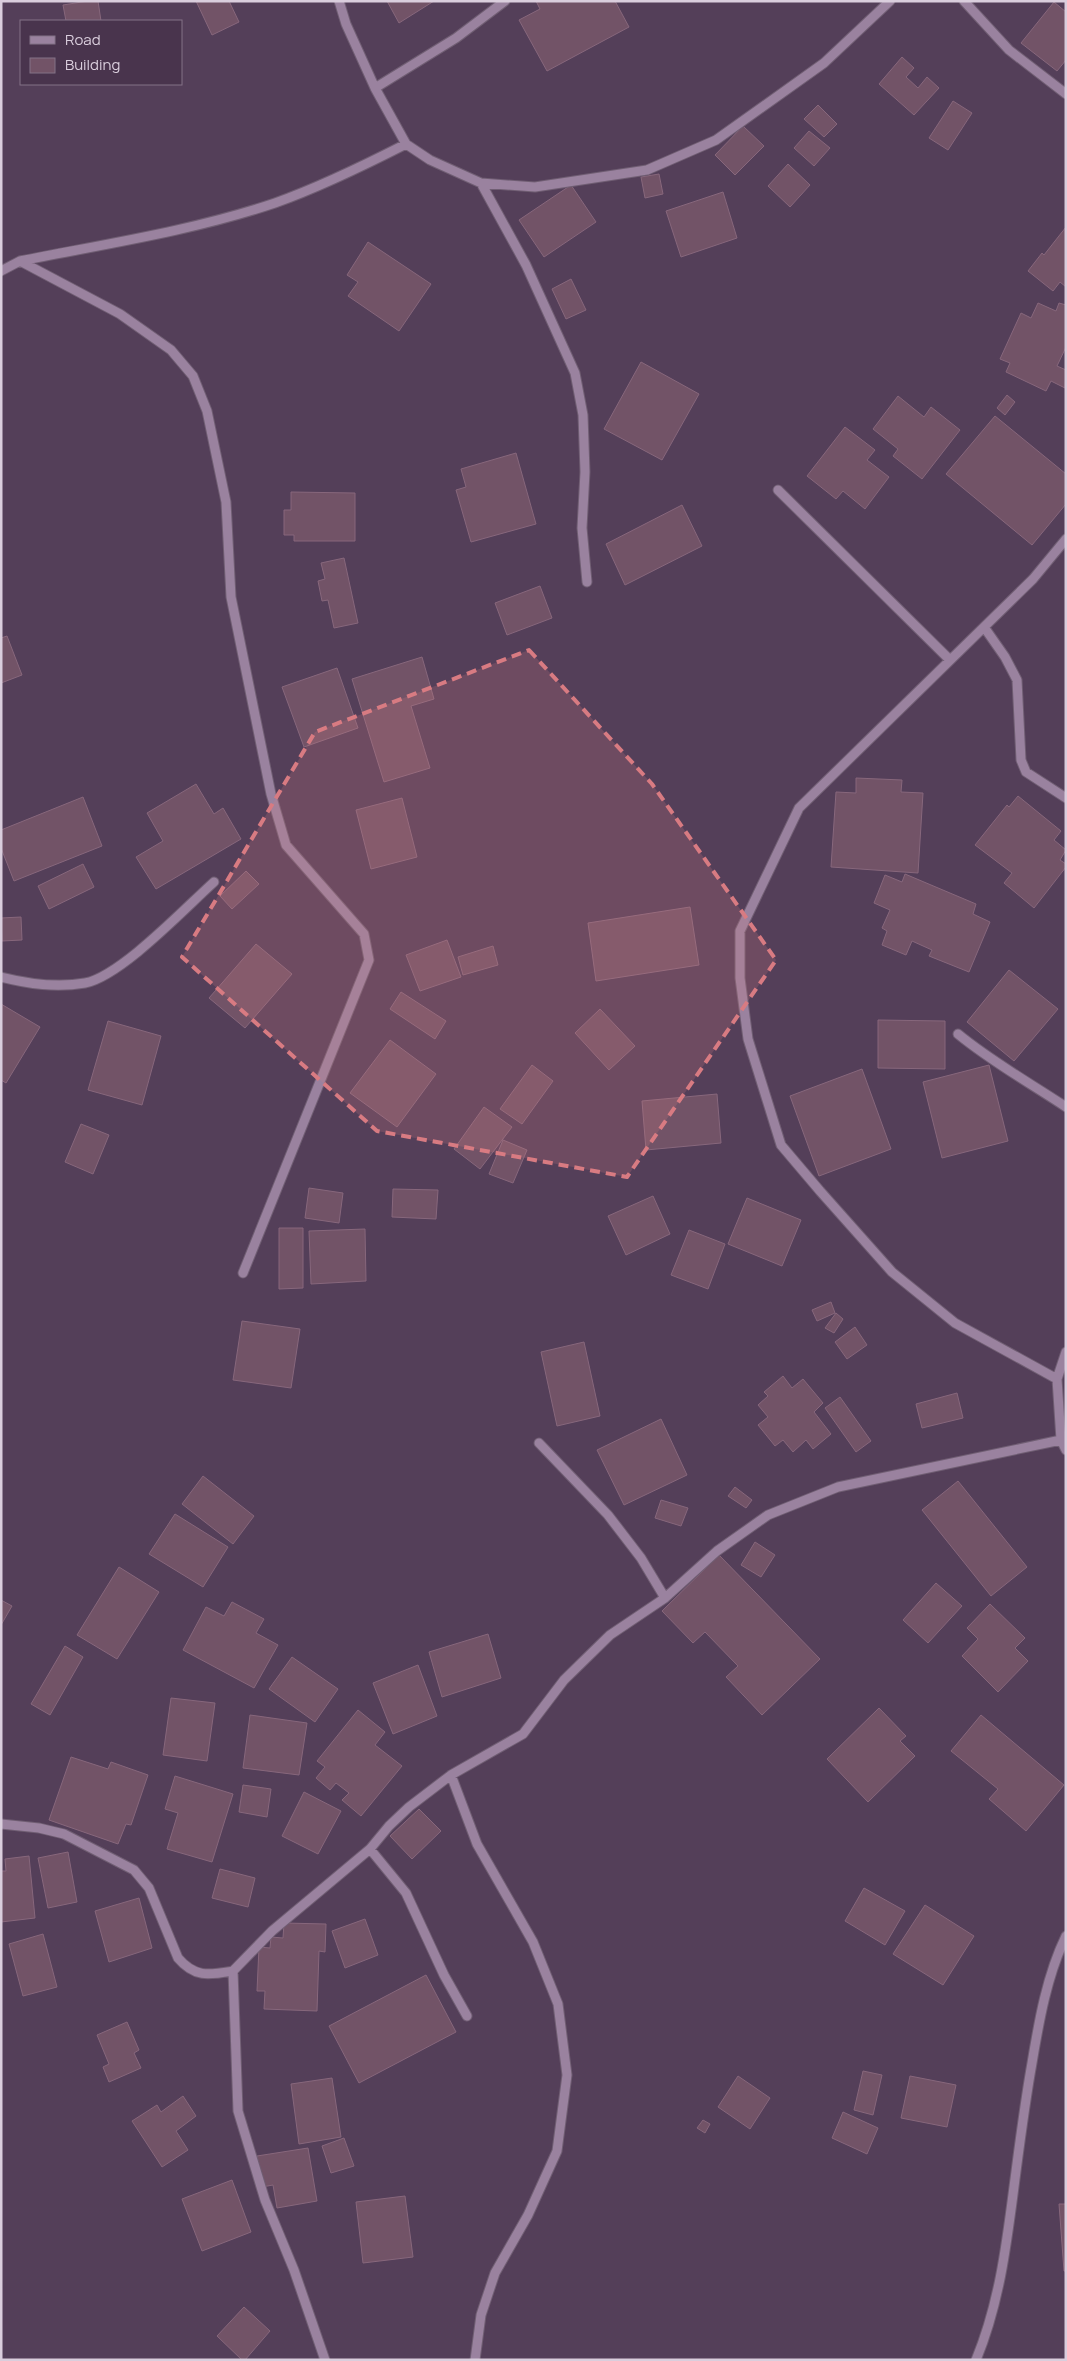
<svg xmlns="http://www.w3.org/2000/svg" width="1067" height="2361" font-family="Manrope,sans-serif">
<rect width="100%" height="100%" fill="#543f59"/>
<path fill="#725367" stroke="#87677c" d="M 88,1 L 98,1 L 101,21 L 66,21 L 63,5 Z
M 196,1 L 229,1 L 239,22 L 212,35 Z
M 387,1 L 434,1 L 399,23 Z
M 536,1 L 615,1 L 629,27 L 547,71 L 519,20 L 540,9 Z
M 1054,2 L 1066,12 L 1066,60 L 1057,71 L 1021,43 Z
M 902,57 L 914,68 L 906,77 L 918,88 L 927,77 L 939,88 L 914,115 L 879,84 Z
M 953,101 L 972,113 L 948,150 L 929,138 Z
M 818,105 L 837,124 L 824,137 L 804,119 Z
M 743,126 L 764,146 L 735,175 L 715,155 Z
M 809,131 L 830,148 L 814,166 L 794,148 Z
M 788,164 L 810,185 L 790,207 L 768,186 Z
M 659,174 L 663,194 L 645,198 L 641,177 Z
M 571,185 L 596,222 L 544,257 L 519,220 Z
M 723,192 L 737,238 L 681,257 L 666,211 Z
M 1066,227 L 1066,287 L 1060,282 L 1053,291 L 1028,271 L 1042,253 L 1044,255 Z
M 368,242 L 431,284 L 399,331 L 348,296 L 358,282 L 347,275 Z
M 571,279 L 586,310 L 566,319 L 552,289 Z
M 1038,303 L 1056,311 L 1059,303 L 1066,305 L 1066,347 L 1057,366 L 1066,370 L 1065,388 L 1051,381 L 1046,391 L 1006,372 L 1010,363 L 1000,359 L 1021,313 L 1031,318 Z
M 641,362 L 699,394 L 662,460 L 604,429 Z
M 1007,395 L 1015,402 L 1005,415 L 997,408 Z
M 898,396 L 924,417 L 931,407 L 960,430 L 922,479 L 893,456 L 898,449 L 873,429 Z
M 995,416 L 1066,474 L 1066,504 L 1032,545 L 946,474 Z
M 845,427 L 875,450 L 867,460 L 889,477 L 865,509 L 843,491 L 836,499 L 807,476 Z
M 516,453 L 536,524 L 471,542 L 456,490 L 466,487 L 461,469 Z
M 291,492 L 355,493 L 355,541 L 294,541 L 294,535 L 284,535 L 284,510 L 291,510 Z
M 682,505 L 702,546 L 625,585 L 606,544 Z
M 344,558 L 358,623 L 334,628 L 328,600 L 322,601 L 318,581 L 325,579 L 321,563 Z
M 540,586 L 552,618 L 507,635 L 495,603 Z
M 7,636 L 22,675 L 1,683 L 1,638 Z
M 422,657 L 434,699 L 411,706 L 430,768 L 384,782 L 352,679 Z
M 337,668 L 358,728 L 304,747 L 282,687 Z
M 856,778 L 902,780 L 901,792 L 923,793 L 918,873 L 831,867 L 836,792 L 856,793 Z
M 196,784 L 214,814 L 223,808 L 241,839 L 156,889 L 136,857 L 163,841 L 147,813 Z
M 1018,796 L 1061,831 L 1054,840 L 1066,850 L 1060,860 L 1066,864 L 1066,867 L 1034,908 L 1004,883 L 1012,873 L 975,845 L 1007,805 L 1009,807 Z
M 83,797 L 102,846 L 14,881 L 1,848 L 1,830 Z
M 402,798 L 417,857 L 371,869 L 356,810 Z
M 83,864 L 94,887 L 49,909 L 38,886 Z
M 246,871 L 259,884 L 232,909 L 220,896 Z
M 905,874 L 976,904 L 973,914 L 990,922 L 969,972 L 929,956 L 932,950 L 912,941 L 906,955 L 882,945 L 887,931 L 882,928 L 890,910 L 874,903 L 885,875 L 902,882 Z
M 690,907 L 699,965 L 596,981 L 588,923 Z
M 21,917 L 22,940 L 2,941 L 1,918 Z
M 447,940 L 461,977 L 420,991 L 406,955 Z
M 256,944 L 292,974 L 245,1028 L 209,998 Z
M 493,946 L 498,965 L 463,975 L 458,957 Z
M 1009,970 L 1058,1009 L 1014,1061 L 967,1022 Z
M 401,992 L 446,1021 L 435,1039 L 390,1009 Z
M 1,1004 L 40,1027 L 6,1083 L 1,1080 Z
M 600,1009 L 635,1046 L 609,1070 L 575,1033 Z
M 878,1020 L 945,1021 L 945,1069 L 878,1068 Z
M 108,1021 L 161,1036 L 142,1105 L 88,1090 Z
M 390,1040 L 436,1074 L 397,1127 L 350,1093 Z
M 532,1065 L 553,1081 L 522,1124 L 500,1109 Z
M 989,1065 L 1008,1141 L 942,1158 L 923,1082 Z
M 862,1069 L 891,1149 L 819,1176 L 790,1096 Z
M 717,1094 L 721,1143 L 646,1150 L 642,1101 Z
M 484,1107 L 512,1127 L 480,1169 L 454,1149 Z
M 81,1124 L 109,1135 L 93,1174 L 65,1162 Z
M 503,1140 L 527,1150 L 513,1183 L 489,1174 Z
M 309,1188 L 343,1193 L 339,1223 L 305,1218 Z
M 393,1189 L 438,1190 L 436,1219 L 392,1217 Z
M 653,1196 L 670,1234 L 626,1255 L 608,1216 Z
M 747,1198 L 801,1220 L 782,1266 L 728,1244 Z
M 279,1228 L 303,1228 L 303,1288 L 279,1289 Z
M 365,1229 L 366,1281 L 311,1284 L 309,1231 Z
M 689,1230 L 725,1244 L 708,1289 L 671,1275 Z
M 831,1302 L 835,1313 L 817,1321 L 812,1310 Z
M 836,1313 L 843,1319 L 834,1333 L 825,1328 Z
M 242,1321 L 300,1329 L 291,1388 L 233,1380 Z
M 855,1327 L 867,1345 L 847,1359 L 835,1342 Z
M 584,1342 L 600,1416 L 557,1426 L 541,1352 Z
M 783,1376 L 792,1388 L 803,1379 L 823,1403 L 814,1412 L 831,1434 L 813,1449 L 806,1440 L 793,1452 L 783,1440 L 775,1446 L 758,1425 L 768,1417 L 758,1405 L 768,1396 L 764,1392 Z
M 957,1393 L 963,1418 L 922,1428 L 916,1404 Z
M 840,1397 L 871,1441 L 856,1452 L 825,1408 Z
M 661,1419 L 687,1475 L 624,1505 L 597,1450 Z
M 203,1476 L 254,1516 L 233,1544 L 182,1504 Z
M 958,1481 L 1027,1567 L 991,1596 L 922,1510 Z
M 735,1487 L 752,1500 L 746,1508 L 728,1496 Z
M 661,1500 L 688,1508 L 681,1526 L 655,1518 Z
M 175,1514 L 228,1547 L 203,1587 L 149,1554 Z
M 755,1542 L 775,1555 L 761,1577 L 741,1565 Z
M 719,1555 L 820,1659 L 762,1715 L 726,1677 L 738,1666 L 705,1632 L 693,1643 L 662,1611 Z
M 119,1567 L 159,1592 L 117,1659 L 77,1635 Z
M 936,1583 L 962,1606 L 928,1643 L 903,1620 Z
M 1,1600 L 12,1606 L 1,1625 Z
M 232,1602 L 264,1619 L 256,1633 L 278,1645 L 254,1688 L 183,1650 L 206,1607 L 224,1616 Z
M 990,1604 L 1025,1638 L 1015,1648 L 1028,1661 L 998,1692 L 962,1656 L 978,1639 L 967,1628 Z
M 488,1634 L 501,1678 L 442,1697 L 429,1652 Z
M 65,1646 L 83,1657 L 50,1715 L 31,1704 Z
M 292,1657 L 338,1689 L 315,1722 L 269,1689 Z
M 418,1665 L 437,1716 L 393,1734 L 373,1683 Z
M 171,1698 L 215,1703 L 207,1761 L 163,1755 Z
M 879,1708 L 906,1736 L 900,1741 L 915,1756 L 868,1802 L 827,1759 Z
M 358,1710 L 385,1732 L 375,1745 L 402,1766 L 361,1816 L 342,1800 L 349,1793 L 336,1783 L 330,1790 L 316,1778 L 325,1767 L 317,1761 Z
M 250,1715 L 307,1723 L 299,1775 L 243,1768 Z
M 981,1715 L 1064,1785 L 1026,1831 L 989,1799 L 998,1789 L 951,1751 Z
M 71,1757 L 108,1769 L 111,1762 L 148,1775 L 131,1825 L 126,1824 L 118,1844 L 49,1820 Z
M 175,1776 L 233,1794 L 212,1862 L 167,1849 L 178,1813 L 165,1809 Z
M 243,1785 L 271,1789 L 267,1817 L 239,1812 Z
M 304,1792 L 341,1811 L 318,1854 L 282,1836 Z
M 419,1809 L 441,1831 L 412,1859 L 390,1836 Z
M 68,1852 L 77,1902 L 48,1908 L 38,1858 Z
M 29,1856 L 35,1918 L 1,1922 L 1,1871 L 6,1871 L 5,1859 Z
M 220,1869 L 255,1878 L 248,1907 L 212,1898 Z
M 864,1888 L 905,1911 L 885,1945 L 845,1921 Z
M 139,1898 L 152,1948 L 109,1962 L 95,1911 Z
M 925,1905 L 974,1936 L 943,1985 L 893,1954 Z
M 365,1919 L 378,1955 L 345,1968 L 332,1931 Z
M 284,1923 L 326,1924 L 325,1952 L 319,1951 L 317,2011 L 264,2009 L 265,1991 L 257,1991 L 259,1947 L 270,1948 L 271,1937 L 283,1938 Z
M 43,1934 L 57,1987 L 23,1996 L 9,1944 Z
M 426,1975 L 456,2032 L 359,2083 L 329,2026 Z
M 127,2022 L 139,2050 L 134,2053 L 141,2068 L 109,2082 L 103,2067 L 109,2064 L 97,2035 Z
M 863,2071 L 882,2075 L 873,2115 L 854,2110 Z
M 738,2076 L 770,2098 L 750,2129 L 718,2107 Z
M 910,2076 L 956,2085 L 947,2127 L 901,2118 Z
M 332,2078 L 341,2137 L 299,2144 L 291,2084 Z
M 183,2096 L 196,2116 L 176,2131 L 188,2150 L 162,2167 L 132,2121 L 157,2105 L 161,2112 Z
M 843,2112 L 878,2128 L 867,2154 L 832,2138 Z
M 703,2120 L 710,2124 L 705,2133 L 697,2128 Z
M 344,2138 L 354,2166 L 331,2173 L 322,2146 Z
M 308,2148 L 317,2201 L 277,2208 L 273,2185 L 262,2187 L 257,2156 Z
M 232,2180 L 251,2232 L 202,2251 L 182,2199 Z
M 405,2196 L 413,2257 L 363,2263 L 356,2202 Z
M 1059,2204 L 1066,2204 L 1066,2271 L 1064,2271 Z
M 244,2307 L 270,2331 L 245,2360 L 242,2360 L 217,2336 Z"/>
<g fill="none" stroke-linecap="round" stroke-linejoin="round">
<g stroke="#705e73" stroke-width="11">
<path id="minor" d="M 339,1 L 346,24 L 375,88 L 406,144 L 430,160 L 481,183 L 535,187 L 647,170 L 716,140 L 824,63 L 890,1
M 964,1 L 1009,50 L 1066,94
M 375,88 L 456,38 L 505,1
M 481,183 L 526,265 L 575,373 L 583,415 L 585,472 L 582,528 L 587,582
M 20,261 L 120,314 L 171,350 L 193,376 L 207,411 L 226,502 L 231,597 L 271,794 L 286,845 L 364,934 L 369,960 L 243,1273
M 1,271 L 20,261 C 105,244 192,231 275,203 C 320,187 363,166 406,144
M 778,490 L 950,660
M 984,627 L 1005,657 L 1017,680 L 1021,760 L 1026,772 L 1066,798
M 1,977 C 29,984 56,988 85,983 C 121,976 185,908 214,882
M 958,1034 C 992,1062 1030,1083 1066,1107
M 1066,1352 L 1057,1379 L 1061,1440 L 1066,1450
M 1057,1379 L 955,1323 L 892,1272 L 820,1191 L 781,1145 L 748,1039 L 740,978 L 740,931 L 799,808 L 1033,579 L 1066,539
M 539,1443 L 608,1515 L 641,1558 L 665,1598
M 451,1775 L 477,1844 L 533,1942 L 558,2004 L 567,2075 L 557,2151 L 528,2215 L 495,2273 L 481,2315 L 475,2360
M 1,1824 L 39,1828 L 64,1834 L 134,1870 L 149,1888 L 178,1958 C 195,1978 209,1975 233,1971 L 238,2111 L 265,2200 L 294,2270 L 325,2360
M 370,1849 L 406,1893 L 444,1975 L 467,2016
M 233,1971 L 272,1931 L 370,1849 L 389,1826 L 409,1807 L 451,1775 L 523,1734 L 564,1680 L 610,1635 L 665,1598 L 717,1551 L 768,1515 L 838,1487 L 1061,1440
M 976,2360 C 1000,2302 1007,2241 1015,2179 C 1020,2141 1025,2102 1032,2063 C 1039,2021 1047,1975 1066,1936"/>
</g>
<use href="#minor" stroke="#9a829f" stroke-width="9"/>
</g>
<path fill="#d87b82" fill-opacity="0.2" stroke="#d87b82" stroke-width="4" stroke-dasharray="10 6" stroke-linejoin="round" d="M 529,650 L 652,784 L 776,960 L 627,1177 L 377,1131 L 182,957 L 315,732 Z"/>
<rect width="1067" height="2361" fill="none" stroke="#dacedd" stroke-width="5"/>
<rect x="20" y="20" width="162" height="65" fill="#49344d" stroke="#837287"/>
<rect x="30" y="36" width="25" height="8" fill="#9a829f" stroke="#837287"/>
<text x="65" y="45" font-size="15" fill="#dacedd">Road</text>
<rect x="30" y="58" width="25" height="15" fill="#725367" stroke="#837287"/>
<text x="65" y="70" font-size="15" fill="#dacedd">Building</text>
</svg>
